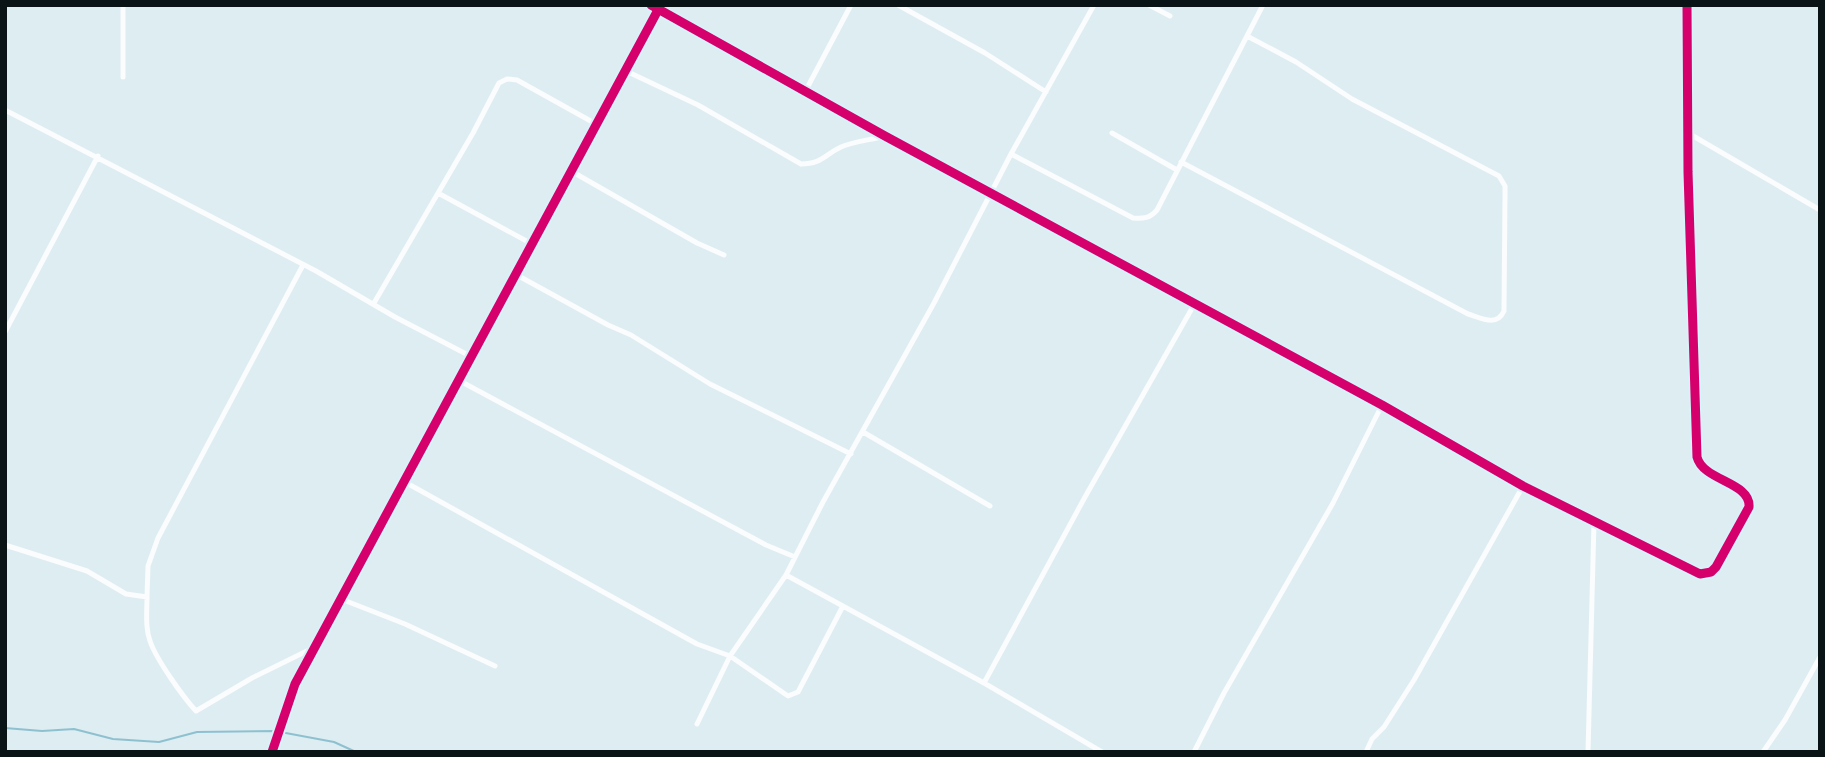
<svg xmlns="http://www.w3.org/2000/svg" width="1825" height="757" font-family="'Public Sans',sans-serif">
<rect width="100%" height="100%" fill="#deedf2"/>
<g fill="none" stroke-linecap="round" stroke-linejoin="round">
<path stroke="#8ec1d0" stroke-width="2" d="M 5,728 L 42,731 L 74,729 L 113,739 L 159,742 L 197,732 L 275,731 L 334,742 L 356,752"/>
<path stroke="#fafcfd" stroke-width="5" d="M 651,5 L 885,136 L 1382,405 L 1523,486 L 1700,574 L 1711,572 L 1716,567 L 1749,507 C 1751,482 1703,481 1697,457 L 1688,172 L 1687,5
M 898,5 L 985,53 L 1046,92
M 1149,5 L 1170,16
M 626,71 L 698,105 L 801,164 C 822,164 824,155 841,147 C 854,141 872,140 885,136
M 123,77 L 123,5
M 806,90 L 851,5
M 5,110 L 316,271 L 395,317 L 472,357
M 1112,133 L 1177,170
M 1688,133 L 1820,210
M 1011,154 L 1133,218 C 1144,219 1150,218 1157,210 L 1263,5
M 1181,162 L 1468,314 C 1481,318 1497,327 1504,311 L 1505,195 L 1505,186 L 1499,176 L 1352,99 L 1296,62 L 1247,36
M 571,171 L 697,243 L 724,255
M 438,193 L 532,244
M 515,274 L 608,325 L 631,335 L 710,384 L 851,454
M 374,303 L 473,133 L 499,83 L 507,79 L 517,80 L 596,124
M 5,332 L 98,156
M 460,381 L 766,545 L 795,557
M 863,432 L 990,506
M 403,481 L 697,644 L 730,656 L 788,696 L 798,692 L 843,606
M 5,545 L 87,571 L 126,594 L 147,597 C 147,612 145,627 150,641 C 156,659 183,697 196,711 L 252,678 L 315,647
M 786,575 L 984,683 L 1102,752
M 147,597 L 148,566 L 158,538 L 303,265
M 341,599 L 405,624 L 495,666
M 984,683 L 1085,497 L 1195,303
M 697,724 L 730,656 L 786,575 L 823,502 L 934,303 L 1011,154 L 1094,5
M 272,752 L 295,684 L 658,10
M 1194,752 L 1224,693 L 1333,503 L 1382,405
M 1366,752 L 1372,739 L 1384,727 L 1414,680 L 1523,486
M 1588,752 L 1594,522
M 1763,752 L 1785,720 L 1820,657"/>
<g stroke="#d6f2fa" stroke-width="13">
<path id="cycleway" d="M 651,5 L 885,136 L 1382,405 L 1523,486 L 1700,574 L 1711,572 L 1716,567 L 1749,507 C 1751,482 1703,481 1697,457 L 1688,172 L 1687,5
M 272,752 L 295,684 L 658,10"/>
</g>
<use href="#cycleway" stroke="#d6006c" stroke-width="9"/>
</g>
<rect width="1825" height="757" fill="none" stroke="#0a1316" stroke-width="14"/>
</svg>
